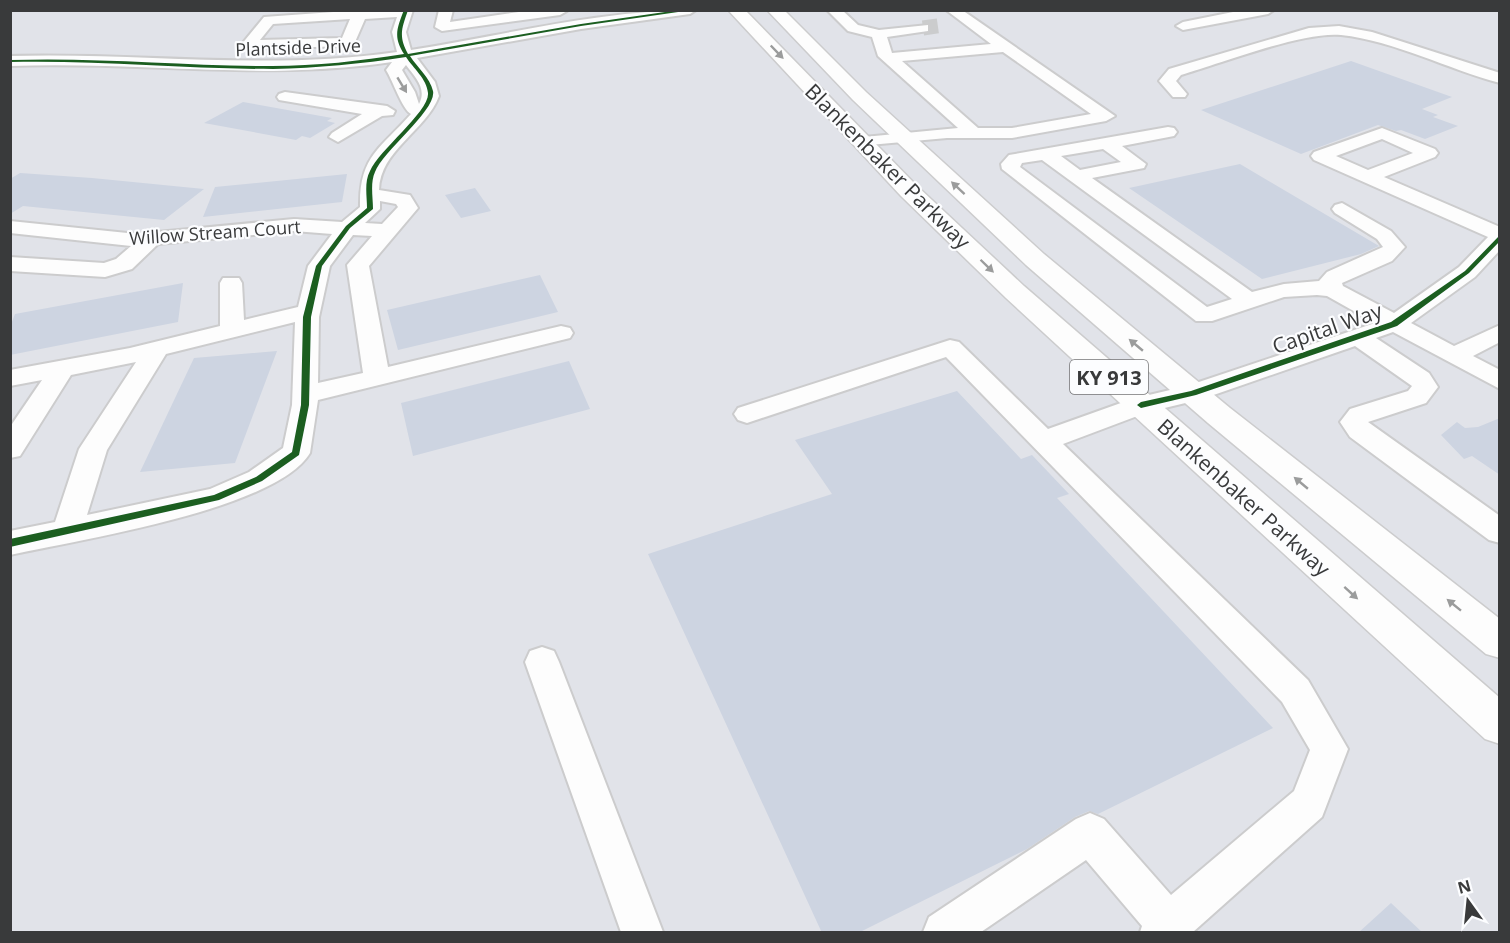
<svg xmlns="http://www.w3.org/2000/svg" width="1510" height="943" font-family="'Open Sans',sans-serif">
<rect width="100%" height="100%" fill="#f0f0f1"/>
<path fill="#e1e3e9" d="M 11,11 L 1499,11 L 1499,932 L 11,932 Z"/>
<path fill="#cdd4e1" d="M 1351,61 L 1452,97 L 1422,109 L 1438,115 L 1433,117 L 1458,126 L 1425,139 L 1401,130 L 1396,131 L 1378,125 L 1301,154 L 1201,110 Z
M 243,102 L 332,118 L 327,121 L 335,123 L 310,138 L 302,136 L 296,140 L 204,123 Z
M 1240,164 L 1379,246 L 1361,254 L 1262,279 L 1129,188 Z
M 20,173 L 92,178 L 204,189 L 164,220 L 23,206 L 10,214 L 10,179 Z
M 347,174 L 342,202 L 203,217 L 215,187 Z
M 475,188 L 491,211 L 461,218 L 445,195 Z
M 540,275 L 558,312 L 398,350 L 387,310 Z
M 183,283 L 178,322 L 10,355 L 10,327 L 15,314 Z
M 277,351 L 235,463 L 140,472 L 194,358 Z
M 569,361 L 590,409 L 413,456 L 401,403 Z
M 957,391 L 1021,459 L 1032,455 L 1069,494 L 1057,498 L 1273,728 L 1098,814 L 1089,811 L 1075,817 L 1027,849 L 858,933 L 822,933 L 648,554 L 832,494 L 795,440 Z
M 1500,418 L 1500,475 L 1472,456 L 1464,459 L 1441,435 L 1457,422 L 1465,428 L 1478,427 Z
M 1391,903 L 1423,933 L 1358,933 Z"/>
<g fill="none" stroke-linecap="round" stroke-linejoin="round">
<path stroke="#cbcccd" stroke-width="15" stroke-dasharray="15 8" stroke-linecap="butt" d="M 923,28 L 944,25"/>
<g stroke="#cccccd" stroke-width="4">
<path id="minor" d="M 361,10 L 413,10 L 406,32 L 411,50 C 506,35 600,10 696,10 L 690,14 L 581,29 L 417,58 L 435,82 L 439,96 C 426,131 380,150 379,190 L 410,195 L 418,208 L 369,266 L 388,367 L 561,326 L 570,328 L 573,333 L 570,338 L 318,400 L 310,453 C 276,510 77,540 10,555 L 10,531 L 55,522 L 79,449 L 136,362 L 71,375 L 20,456 L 10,458 L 10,427 L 42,380 L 10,386 L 10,370 L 130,348 L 220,326 L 220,283 L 223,278 L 239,278 L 242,283 L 244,320 L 298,307 L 308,266 L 332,234 L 294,231 L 158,244 L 132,269 L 105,277 L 10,271 L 10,257 L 104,263 L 116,259 L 131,246 L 10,233 L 10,221 L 137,234 L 294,219 L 342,222 L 360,207 C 359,156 380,149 411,114 C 402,109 393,81 386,70 L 392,62 C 265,81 138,61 10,66 L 10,56 C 140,52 268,71 397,52 L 392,32 L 397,17 L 365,19 L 355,42 L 348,46 L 248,49 L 241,45 L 264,17 ZM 350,19 L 342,38 L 260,40 L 273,24 ZM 406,65 C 416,78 427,89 419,104 L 415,92 L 402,70 ZM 380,201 L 396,204 L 398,207 L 382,224 L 365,223 L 380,209 ZM 353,235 L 372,236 L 347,265 L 363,373 L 318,383 L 319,317 L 330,266 ZM 295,322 L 292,405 L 283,448 L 249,472 L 210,489 L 87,515 L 107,450 L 166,354 Z
M 439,10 L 453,10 L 450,22 L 533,10 L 567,11 L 560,15 L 442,31 L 435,27 Z
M 827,10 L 842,10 L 858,25 L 879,30 L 928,25 L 928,31 L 887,37 L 892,53 L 991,44 L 946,10 L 962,10 L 1115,116 L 1106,121 L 1012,138 L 947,138 L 858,146 L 855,142 L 864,137 L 958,128 L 878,56 L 872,37 L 848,31 ZM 1003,52 L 1091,114 L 1012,128 L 978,128 L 902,61 Z
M 1243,10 L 1274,10 L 1268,14 L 1183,30 L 1176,26 L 1183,22 Z
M 1339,26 L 1372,32 L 1500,73 L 1500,83 C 1447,69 1395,41 1341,35 C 1304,31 1219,64 1181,75 L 1176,81 L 1187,94 L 1185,97 L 1173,97 L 1159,81 L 1169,69 L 1309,28 Z
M 285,92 L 387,106 L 395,111 L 393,115 L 382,116 L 338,142 L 329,137 L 332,133 L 362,114 L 279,100 L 277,97 L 279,94 Z
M 1168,127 L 1174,128 L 1177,132 L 1174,136 L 1122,146 L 1146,164 L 1144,168 L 1092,178 L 1252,292 L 1284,284 L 1319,281 L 1327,272 L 1383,247 L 1377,239 L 1335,213 L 1332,209 L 1335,205 L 1342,203 L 1391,231 L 1405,247 L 1392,261 L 1342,283 L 1343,286 L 1394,313 L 1459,267 L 1488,237 L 1314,160 L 1311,156 L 1314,152 L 1382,128 L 1435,149 L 1438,153 L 1435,157 L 1384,177 L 1500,227 L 1500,250 L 1475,277 L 1411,323 L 1454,346 L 1500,325 L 1500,342 L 1473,356 L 1500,370 L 1500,389 L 1393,332 L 1376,338 L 1429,373 L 1438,387 L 1426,403 L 1368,422 L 1500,516 L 1500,543 L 1489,540 L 1350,437 L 1340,422 L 1350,409 L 1408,391 L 1412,386 L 1355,346 L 1202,399 L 1148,412 L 1063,444 L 1308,680 L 1348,749 L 1322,817 L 1193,932 L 1140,932 L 1142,926 L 1086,860 L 981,932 L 923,932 L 929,917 L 1076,819 L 1090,813 L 1104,819 L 1171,895 L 1294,791 L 1310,750 L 1282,702 L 946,357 L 747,423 L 738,420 L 734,414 L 738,408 L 950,340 L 959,342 L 1048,429 L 1132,399 L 1187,386 L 1375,323 L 1327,296 L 1317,295 L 1284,297 L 1212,321 L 1196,321 L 1002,169 L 1001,164 L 1009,155 ZM 1382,139 L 1413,153 L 1368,170 L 1336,156 ZM 1103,149 L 1121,162 L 1080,170 L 1061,156 ZM 1042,160 L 1232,299 L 1207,307 L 1020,167 L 1022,163 Z
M 542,647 L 554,651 L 559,662 L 663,932 L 621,932 L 525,662 L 530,651 Z"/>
</g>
<g stroke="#cccccd" stroke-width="3">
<path id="major" d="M 728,10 L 745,10 L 917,186 L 1024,286 L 1500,698 L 1500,744 L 1485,739 L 1006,298 L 901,196 Z
M 767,10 L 784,10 L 866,92 L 1044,254 L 1230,408 L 1500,619 L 1500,658 L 1486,654 L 1208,423 L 1026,265 L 853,100 Z"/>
</g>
<use href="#minor" fill="#fdfdfd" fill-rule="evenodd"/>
<use href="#major" fill="#fdfdfd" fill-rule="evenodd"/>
<g stroke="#fcfdff" stroke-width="4">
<path id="cycleway" d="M 404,10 L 408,10 C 402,28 398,36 408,54 L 581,24 L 679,10 L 692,10 L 581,26 L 410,56 C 417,67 430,78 433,91 C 437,110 383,151 375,172 C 370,183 373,197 373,209 L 350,228 L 322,266 L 311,317 L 309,405 L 299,455 L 262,481 L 219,500 L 10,547 L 10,539 L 214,495 L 256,477 L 292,452 L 301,405 L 303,317 L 316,266 L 346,226 L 367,208 C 367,196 364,182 370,171 C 379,150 430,111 428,93 C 427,79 413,68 406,57 C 361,64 317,68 273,69 C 185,69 98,60 10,62 L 10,60 C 98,57 184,66 272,66 C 316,66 360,61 404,54 C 393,37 397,28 404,10 Z
M 1500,235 L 1500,241 L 1469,273 L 1397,326 L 1196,395 L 1141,408 L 1137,405 L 1141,402 L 1191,391 L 1391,322 L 1465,271 Z"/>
</g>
<use href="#cycleway" fill="#1b5e20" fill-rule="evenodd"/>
</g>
<defs><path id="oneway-solid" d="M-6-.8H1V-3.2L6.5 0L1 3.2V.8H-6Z" transform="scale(1.5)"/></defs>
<g fill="#9b9c9c">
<use href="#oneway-solid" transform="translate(777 52) rotate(46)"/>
<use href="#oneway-solid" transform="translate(402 85) rotate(59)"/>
<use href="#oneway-solid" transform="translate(958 188) rotate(-137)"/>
<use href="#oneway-solid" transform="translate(987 266) rotate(44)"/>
<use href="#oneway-solid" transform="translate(1136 345) rotate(-140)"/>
<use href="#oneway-solid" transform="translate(1301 483) rotate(-140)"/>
<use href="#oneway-solid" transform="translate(1351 593) rotate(42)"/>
<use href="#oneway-solid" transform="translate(1454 605) rotate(-141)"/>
</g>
<g text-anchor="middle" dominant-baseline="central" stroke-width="4.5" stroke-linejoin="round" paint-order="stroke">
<g font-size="18" fill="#393a3b" stroke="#fcfdff">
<text transform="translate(298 47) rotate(-2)">Plantside Drive</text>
<text transform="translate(215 232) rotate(-4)">Willow Stream Court</text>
</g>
<rect fill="#fcfdff" stroke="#747476" stroke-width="1.5" x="1070" y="360" width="78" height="34" rx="4.5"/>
<g font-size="20" font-weight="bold" fill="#393a3b">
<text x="1109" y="377">KY 913</text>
</g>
<g font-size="21" fill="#393a3b" stroke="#fcfdff">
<text transform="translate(888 166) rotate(45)">Blankenbaker Parkway</text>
<text transform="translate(1327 328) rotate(-19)">Capital Way</text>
<text transform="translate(1244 497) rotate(42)">Blankenbaker Parkway</text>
</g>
</g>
<rect width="1510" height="943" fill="none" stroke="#393a3b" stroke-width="24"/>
<g transform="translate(1468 901) rotate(345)" stroke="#fcfdff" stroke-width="4.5" paint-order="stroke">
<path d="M0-4.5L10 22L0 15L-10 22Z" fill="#393a3b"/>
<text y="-9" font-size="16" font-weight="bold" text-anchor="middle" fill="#393a3b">N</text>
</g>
</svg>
